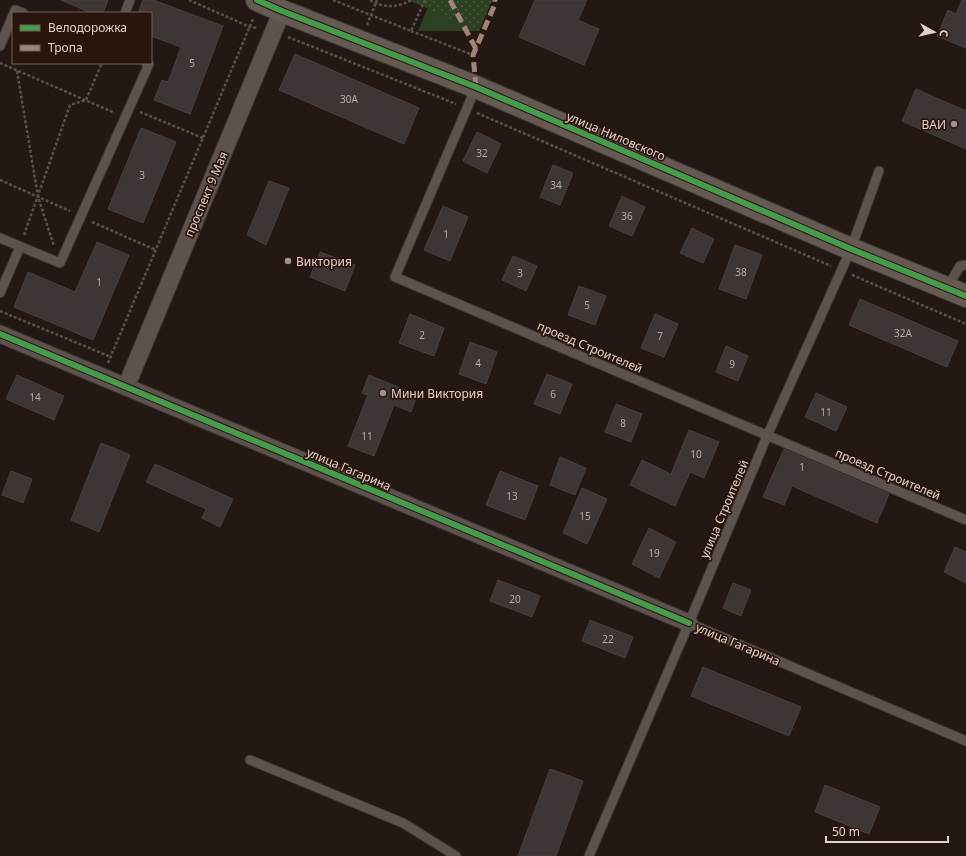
<svg xmlns="http://www.w3.org/2000/svg" width="966" height="856" font-family="'Noto Sans',sans-serif">
<defs>
<pattern id="park-dots" width="8" height="8" patternUnits="userSpaceOnUse"><rect width="8" height="8" fill="#2d4021"/><path d="M2 2h.1M6 6h.1" fill="none" stroke="#4b5b40" stroke-width="1.8" stroke-linecap="round"/></pattern>
</defs>
<rect width="100%" height="100%" fill="#241814"/>
<path fill="#2d4021" d="M 431,0 L 492,0 L 479,31 L 418,31 Z"/>
<path fill="url(#park-dots)" d="M 408,0 L 492,0 L 479,31 Z"/>
<path fill="#3e3535" stroke="#494042" d="M 61,0 L 108,0 L 103,13 L 91,13 Z
M 143,0 L 153,0 L 223,26 L 190,114 L 154,100 L 162,80 L 168,82 L 181,47 L 151,36 L 151,13 L 138,13 Z
M 535,0 L 587,0 L 578,20 L 599,29 L 584,65 L 519,37 Z
M 962,0 L 966,0 L 966,48 L 937,36 L 948,10 L 956,14 Z
M 295,54 L 419,108 L 404,144 L 279,90 Z
M 916,89 L 966,111 L 966,149 L 902,121 Z
M 141,128 L 176,142 L 143,223 L 108,209 Z
M 477,132 L 501,144 L 487,173 L 463,161 Z
M 553,165 L 573,173 L 560,205 L 540,197 Z
M 269,181 L 289,188 L 266,245 L 247,235 Z
M 622,196 L 645,207 L 632,236 L 609,226 Z
M 443,206 L 468,217 L 450,261 L 424,250 Z
M 692,228 L 714,239 L 703,263 L 680,253 Z
M 97,242 L 129,255 L 93,340 L 14,307 L 28,272 L 75,292 Z
M 735,245 L 762,255 L 746,299 L 719,289 Z
M 320,252 L 355,265 L 345,291 L 310,277 Z
M 513,256 L 537,266 L 526,291 L 502,280 Z
M 579,286 L 606,296 L 595,325 L 568,315 Z
M 860,299 L 958,341 L 947,367 L 849,325 Z
M 410,314 L 444,328 L 434,356 L 399,343 Z
M 655,314 L 678,324 L 664,357 L 641,348 Z
M 470,342 L 497,352 L 486,384 L 459,374 Z
M 726,346 L 748,356 L 738,381 L 716,372 Z
M 547,374 L 572,384 L 560,414 L 534,404 Z
M 17,375 L 64,396 L 54,420 L 6,399 Z
M 369,375 L 417,395 L 411,412 L 394,405 L 374,456 L 348,446 L 368,395 L 362,393 Z
M 816,393 L 847,407 L 836,431 L 805,417 Z
M 616,404 L 642,414 L 631,442 L 605,432 Z
M 689,430 L 719,442 L 704,478 L 690,472 L 675,506 L 630,485 L 642,460 L 671,474 Z
M 101,443 L 130,455 L 99,532 L 71,520 Z
M 784,449 L 889,494 L 877,523 L 792,486 L 784,505 L 763,497 Z
M 560,457 L 586,468 L 575,495 L 550,485 Z
M 155,464 L 233,499 L 220,527 L 202,518 L 206,509 L 146,482 Z
M 11,471 L 32,479 L 23,503 L 2,495 Z
M 500,471 L 538,486 L 525,520 L 486,505 Z
M 582,488 L 607,499 L 587,544 L 563,533 Z
M 649,528 L 676,542 L 659,578 L 632,564 Z
M 955,547 L 966,552 L 966,583 L 944,572 Z
M 498,580 L 540,596 L 532,617 L 490,601 Z
M 733,583 L 751,590 L 741,616 L 723,608 Z
M 590,620 L 633,637 L 625,658 L 582,641 Z
M 703,667 L 801,707 L 789,736 L 691,696 Z
M 550,769 L 583,781 L 556,856 L 518,856 Z
M 825,785 L 880,807 L 869,834 L 815,812 Z"/>
<g fill="none" stroke-linecap="round" stroke-linejoin="round">
<g stroke="#3b322f" stroke-width="11">
<path id="lane" d="M 14,13 L 15,10 L 23,13
M 125,13 L 130,0
M 0,46 L 13,15
M 476,87 L 395,277 L 966,520
M 0,238 L 60,263 L 149,64 L 146,63
M 947,288 L 960,266 L 966,265
M 0,293 L 20,247
M 689,623 L 966,741
M 250,760 L 403,823 L 456,856
M 589,856 L 689,623 L 767,436 L 851,249 L 879,171"/>
</g>
<g stroke="#3b322f" stroke-width="19">
<path id="street" d="M 0,334 L 689,623
M 126,387 L 282,11"/>
</g>
<g stroke="#3b322f" stroke-width="24">
<path id="secondary" d="M 257,0 L 282,11 L 476,87 L 851,249 L 966,296"/>
</g>
<path stroke="#59504c" stroke-width="2.5" stroke-dasharray="3 2" stroke-linecap="butt" d="M 189,0 L 250,27 L 258,28
M 333,0 L 411,31 L 425,0
M 370,0 C 383,8 398,8 411,0
M 367,25 L 377,0
M 411,31 L 473,55
M 288,37 L 456,104
M 0,63 L 115,113
M 17,71 L 38,197 L 54,246
M 140,112 L 203,138
M 477,113 L 831,266
M 0,180 L 70,211
M 92,222 L 156,250
M 24,235 L 70,105 L 86,100 L 102,63
M 852,275 L 966,324
M 0,311 L 111,357
M 108,363 L 253,19"/>
<use href="#lane" stroke="#5c534f" stroke-width="9"/>
<use href="#street" stroke="#5c534f" stroke-width="17"/>
<use href="#secondary" stroke="#655954" stroke-width="22"/>
<path stroke="#a18479" stroke-width="5" stroke-dasharray="10 5" stroke-linecap="butt" d="M 450,0 L 476,49
M 476,87 L 473,55 L 495,4 L 495,0"/>
<g stroke="#2a150e" stroke-width="8">
<path id="cycleway" d="M 257,0 L 282,11 L 476,87 L 851,249 L 966,296
M 0,334 L 689,623"/>
</g>
<use href="#cycleway" stroke="#469c4c" stroke-width="6"/>
</g>
<g fill="#9f918c" stroke="#2a150e" stroke-width="1.5">
<circle cx="954" cy="124" r="4"/>
<circle cx="288" cy="261" r="4"/>
<circle cx="383" cy="393" r="4"/>
</g>
<g text-anchor="middle" dominant-baseline="central" stroke-width="3.5" stroke-linejoin="round" paint-order="stroke">
<g font-size="10" fill="#b8aba6">
<text x="192" y="63">5</text>
<text x="349" y="99">30А</text>
<text x="482" y="153">32</text>
<text x="142" y="175">3</text>
<text x="556" y="185">34</text>
<text x="627" y="216">36</text>
<text x="446" y="234">1</text>
<text x="741" y="272">38</text>
<text x="520" y="273">3</text>
<text x="99" y="282">1</text>
<text x="587" y="305">5</text>
<text x="903" y="333">32А</text>
<text x="422" y="335">2</text>
<text x="660" y="336">7</text>
<text x="478" y="363">4</text>
<text x="732" y="364">9</text>
<text x="553" y="394">6</text>
<text x="35" y="397">14</text>
<text x="826" y="412">11</text>
<text x="623" y="423">8</text>
<text x="367" y="436">11</text>
<text x="696" y="454">10</text>
<text x="802" y="467">1</text>
<text x="512" y="496">13</text>
<text x="585" y="516">15</text>
<text x="654" y="553">19</text>
<text x="515" y="599">20</text>
<text x="608" y="639">22</text>
</g>
<g font-size="12" fill="#e1d2cc" stroke="#2a150e" text-anchor="start">
<text x="946" y="124" text-anchor="end">ВАИ</text>
<text x="296" y="261">Виктория</text>
<text x="391" y="393">Мини Виктория</text>
</g>
<g font-size="12" fill="#e1d2cc" stroke="#2a150e">
<text transform="translate(616 136) rotate(23)">улица Ниловского</text>
<text transform="translate(206 194) rotate(-67)">проспект 9 Мая</text>
<text transform="translate(590 347) rotate(23)">проезд Строителей</text>
<text transform="translate(349 469) rotate(23)">улица Гагарина</text>
<text transform="translate(888 474) rotate(23)">проезд Строителей</text>
<text transform="translate(724 509) rotate(-67)">улица Строителей</text>
<text transform="translate(738 644) rotate(23)">улица Гагарина</text>
</g>
</g>
<rect x="12" y="12" width="140" height="52" fill="#2a150e" stroke="#73615a"/>
<rect x="20" y="25" width="20" height="6" fill="#469c4c" stroke="#73615a"/>
<text x="48" y="32" font-size="12" fill="#e1d2cc">Велодорожка</text>
<rect x="20" y="45" width="20" height="6" fill="#a18479" stroke="#73615a"/>
<text x="48" y="52" font-size="12" fill="#e1d2cc">Тропа</text>
<g transform="translate(934 32) rotate(98)" stroke="#2a150e" stroke-width="3" paint-order="stroke">
<path d="M0-3L7 15L0 10L-7 15Z" fill="#e1d2cc"/>
<text y="-6" font-size="11" font-weight="bold" text-anchor="middle" fill="#e1d2cc">С</text>
</g>
<path d="M826 836v6h122v-6" fill="none" stroke="#e1d2cc" stroke-width="2"/>
<text x="832" y="836" font-size="12" fill="#e1d2cc" stroke="#2a150e" stroke-width="3" paint-order="stroke">50 m</text>
</svg>
